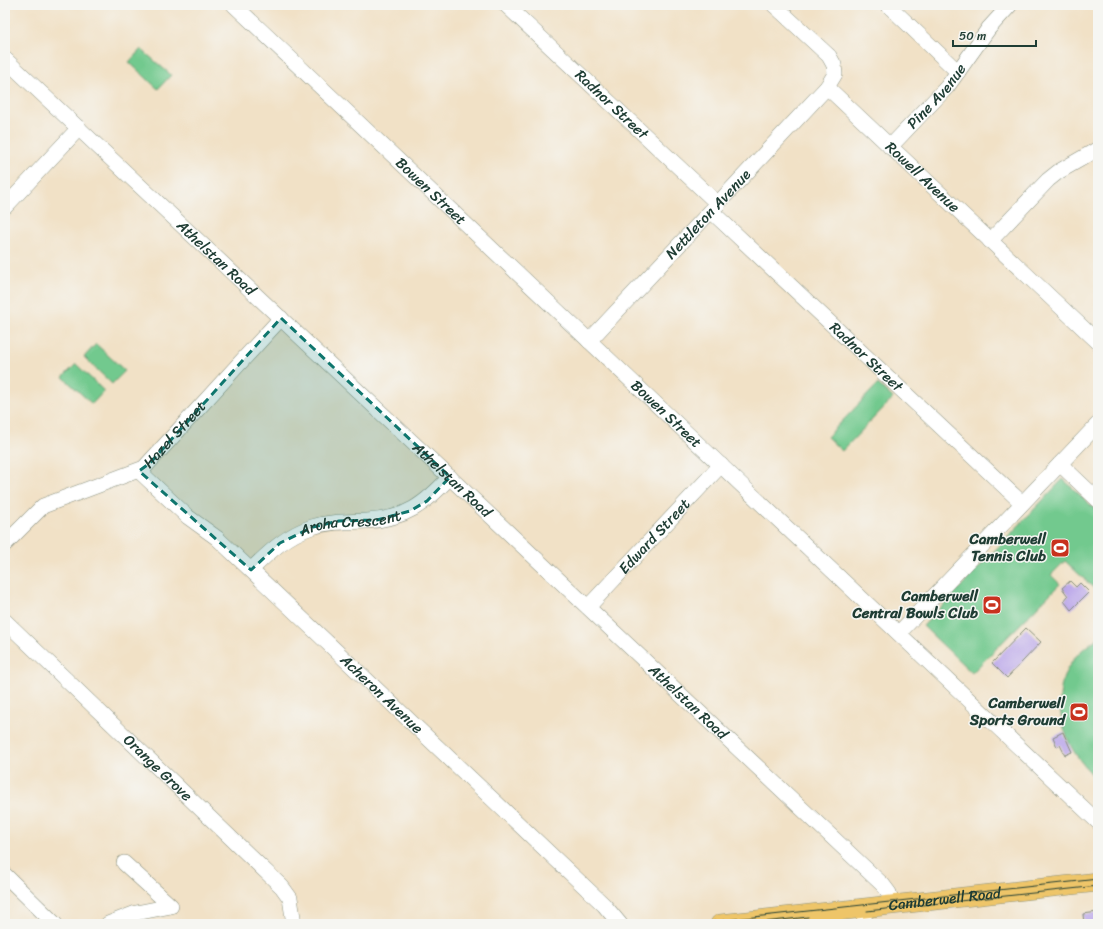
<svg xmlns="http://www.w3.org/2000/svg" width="1103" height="929" font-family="Sriracha,sans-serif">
<rect width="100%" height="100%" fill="#f6f6f2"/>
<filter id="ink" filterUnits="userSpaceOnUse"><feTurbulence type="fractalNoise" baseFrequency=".025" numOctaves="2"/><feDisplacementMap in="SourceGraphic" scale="8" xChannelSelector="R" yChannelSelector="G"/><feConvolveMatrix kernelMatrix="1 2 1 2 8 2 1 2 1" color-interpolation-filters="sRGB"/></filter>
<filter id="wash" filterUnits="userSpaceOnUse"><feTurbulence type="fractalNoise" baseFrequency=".012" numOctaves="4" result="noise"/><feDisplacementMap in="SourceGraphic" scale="16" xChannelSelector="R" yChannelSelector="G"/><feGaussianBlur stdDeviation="0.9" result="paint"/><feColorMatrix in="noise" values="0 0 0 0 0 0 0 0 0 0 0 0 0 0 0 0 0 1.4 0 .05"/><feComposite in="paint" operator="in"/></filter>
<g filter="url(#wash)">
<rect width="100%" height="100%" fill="#f1e1c6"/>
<path fill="#72c98e" stroke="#488361" d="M 141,49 L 171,75 L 158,89 L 129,62 Z
M 96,344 L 125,371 L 112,384 L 84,357 Z
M 76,364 L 104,391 L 92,404 L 63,377 Z
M 878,384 L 893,398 L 842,451 L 827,437 Z
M 1063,479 L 1098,512 L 1098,592 L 1065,561 L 1051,575 L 1060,584 L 972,673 L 923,626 Z
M 1098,638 L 1098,781 C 1090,772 1081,763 1075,753 C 1059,728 1053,688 1071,663 C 1078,652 1088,645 1098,638 Z"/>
<g id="blocks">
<path fill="#b7a2e9" d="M 1070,581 L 1076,587 L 1080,583 L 1089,592 L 1071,610 L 1064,601 L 1068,596 L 1062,588 Z
M 1026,628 L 1041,642 L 1007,678 L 992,663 Z
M 1063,732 L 1072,752 L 1065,755 L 1060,745 L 1057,747 L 1053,737 Z
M 1098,912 L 1098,924 L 1084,924 L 1083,914 Z"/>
</g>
</g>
<g filter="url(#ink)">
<use href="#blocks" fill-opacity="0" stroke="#888f7d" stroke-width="1"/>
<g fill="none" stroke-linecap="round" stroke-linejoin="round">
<g stroke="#888f7d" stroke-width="16">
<g id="minor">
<path id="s1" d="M 234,5 L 1098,822"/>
<path id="s2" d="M 506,5 L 718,204"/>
<path id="s3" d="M 774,5 L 829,56 L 834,65 L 835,74 L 827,87 L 1098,342"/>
<path d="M 888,5 L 958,72"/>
<path id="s4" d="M 5,59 L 883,885 L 889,893 L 892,905"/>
<path id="s5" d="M 890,147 L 947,87 L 989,28 L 1010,5"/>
<path d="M 5,207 L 79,128"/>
<path id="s6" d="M 711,211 L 1022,503"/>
<path d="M 990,241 L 1048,180 L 1058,172 L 1098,149"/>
<path id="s7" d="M 589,341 L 827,87"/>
<path d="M 1060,464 L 1098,500"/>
<path id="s8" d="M 139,471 L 188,517 L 217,538 L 604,905 L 620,924"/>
<path id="s9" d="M 5,544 L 43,506 L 144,468 L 281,318"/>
<path id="s10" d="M 251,570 C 269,552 287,535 312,527 C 330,521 348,522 367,521 C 406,519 425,504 450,477"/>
<path id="s11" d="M 588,607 L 721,465"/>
<path id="s12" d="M 5,621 L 282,887 L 290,898 L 294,924"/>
<path d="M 899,633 L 1098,424"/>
<path d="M 5,875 L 55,924"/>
<path d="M 863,908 L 865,924"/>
<path d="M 108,924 L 136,913 L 171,906 L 124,863"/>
</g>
</g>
<g stroke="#888f7d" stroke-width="20">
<g id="major">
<path id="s13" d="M 720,924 L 1098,882"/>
</g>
</g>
<use href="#minor" stroke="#fff" stroke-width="15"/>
<use href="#major" stroke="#eec569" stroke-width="19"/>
<path stroke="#1f3d34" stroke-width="1" d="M 867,911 L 1098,886
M 690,924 L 1098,879
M 747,924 L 808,917"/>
</g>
</g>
<path fill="#0f766e" fill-opacity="0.2" stroke="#0f766e" stroke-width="3" stroke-dasharray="8 5" stroke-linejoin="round" d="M 281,318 L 450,477 L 427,501 L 410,511 L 377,520 L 339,521 L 313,527 L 280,543 L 251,570 L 139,471 L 150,463 Z"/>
<defs>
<g id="stadium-square" transform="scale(1)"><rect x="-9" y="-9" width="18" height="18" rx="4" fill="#c8321e" stroke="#f6f6f2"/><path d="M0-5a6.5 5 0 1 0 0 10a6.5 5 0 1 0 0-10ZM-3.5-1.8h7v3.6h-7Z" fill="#fff"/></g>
</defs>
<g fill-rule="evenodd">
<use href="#stadium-square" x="1060" y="548"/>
<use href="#stadium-square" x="992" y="605"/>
<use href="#stadium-square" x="1079" y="712"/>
</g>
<g text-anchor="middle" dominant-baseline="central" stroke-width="3" stroke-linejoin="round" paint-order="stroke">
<g font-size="15" fill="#1f3d34" stroke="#f6f6f2">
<text stroke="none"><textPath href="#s5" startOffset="69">Pine Avenue</textPath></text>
<text stroke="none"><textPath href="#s2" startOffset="145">Radnor Street</textPath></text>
<text stroke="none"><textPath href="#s3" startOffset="241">Rowell Avenue</textPath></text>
<text stroke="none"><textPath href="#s1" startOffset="271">Bowen Street</textPath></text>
<text stroke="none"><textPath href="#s7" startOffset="174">Nettleton Avenue</textPath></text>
<text stroke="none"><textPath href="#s4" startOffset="290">Athelstan Road</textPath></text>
<text stroke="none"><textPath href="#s6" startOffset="213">Radnor Street</textPath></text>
<text stroke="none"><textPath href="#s1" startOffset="595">Bowen Street</textPath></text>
<text stroke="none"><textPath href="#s9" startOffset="207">Hazel Street</textPath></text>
<text stroke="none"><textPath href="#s4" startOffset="614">Athelstan Road</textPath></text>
<text stroke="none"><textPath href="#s10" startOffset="114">Aroha Crescent</textPath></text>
<text stroke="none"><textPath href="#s11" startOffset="97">Edward Street</textPath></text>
<text stroke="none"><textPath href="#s8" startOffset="330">Acheron Avenue</textPath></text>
<text stroke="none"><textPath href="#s4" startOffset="938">Athelstan Road</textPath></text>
<text stroke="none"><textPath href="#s12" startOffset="212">Orange Grove</textPath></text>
<text stroke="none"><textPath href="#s13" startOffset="226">Camberwell Road</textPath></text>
</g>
<g font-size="15" font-weight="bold" fill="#1f3d34" stroke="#f6f6f2" text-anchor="end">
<text x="1046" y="539">Camberwell<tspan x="1046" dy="17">Tennis Club</tspan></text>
<text x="978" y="596">Camberwell<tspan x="978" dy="17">Central Bowls Club</tspan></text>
<text x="1065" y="703">Camberwell<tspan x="1065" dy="17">Sports Ground</tspan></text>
</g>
</g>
<rect width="1103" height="929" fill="none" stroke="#f6f6f2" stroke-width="20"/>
<path d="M953 40v6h83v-6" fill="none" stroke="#1f3d34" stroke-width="2"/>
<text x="959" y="40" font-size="12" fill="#1f3d34" stroke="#f6f6f2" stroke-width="3" paint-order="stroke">50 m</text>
</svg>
